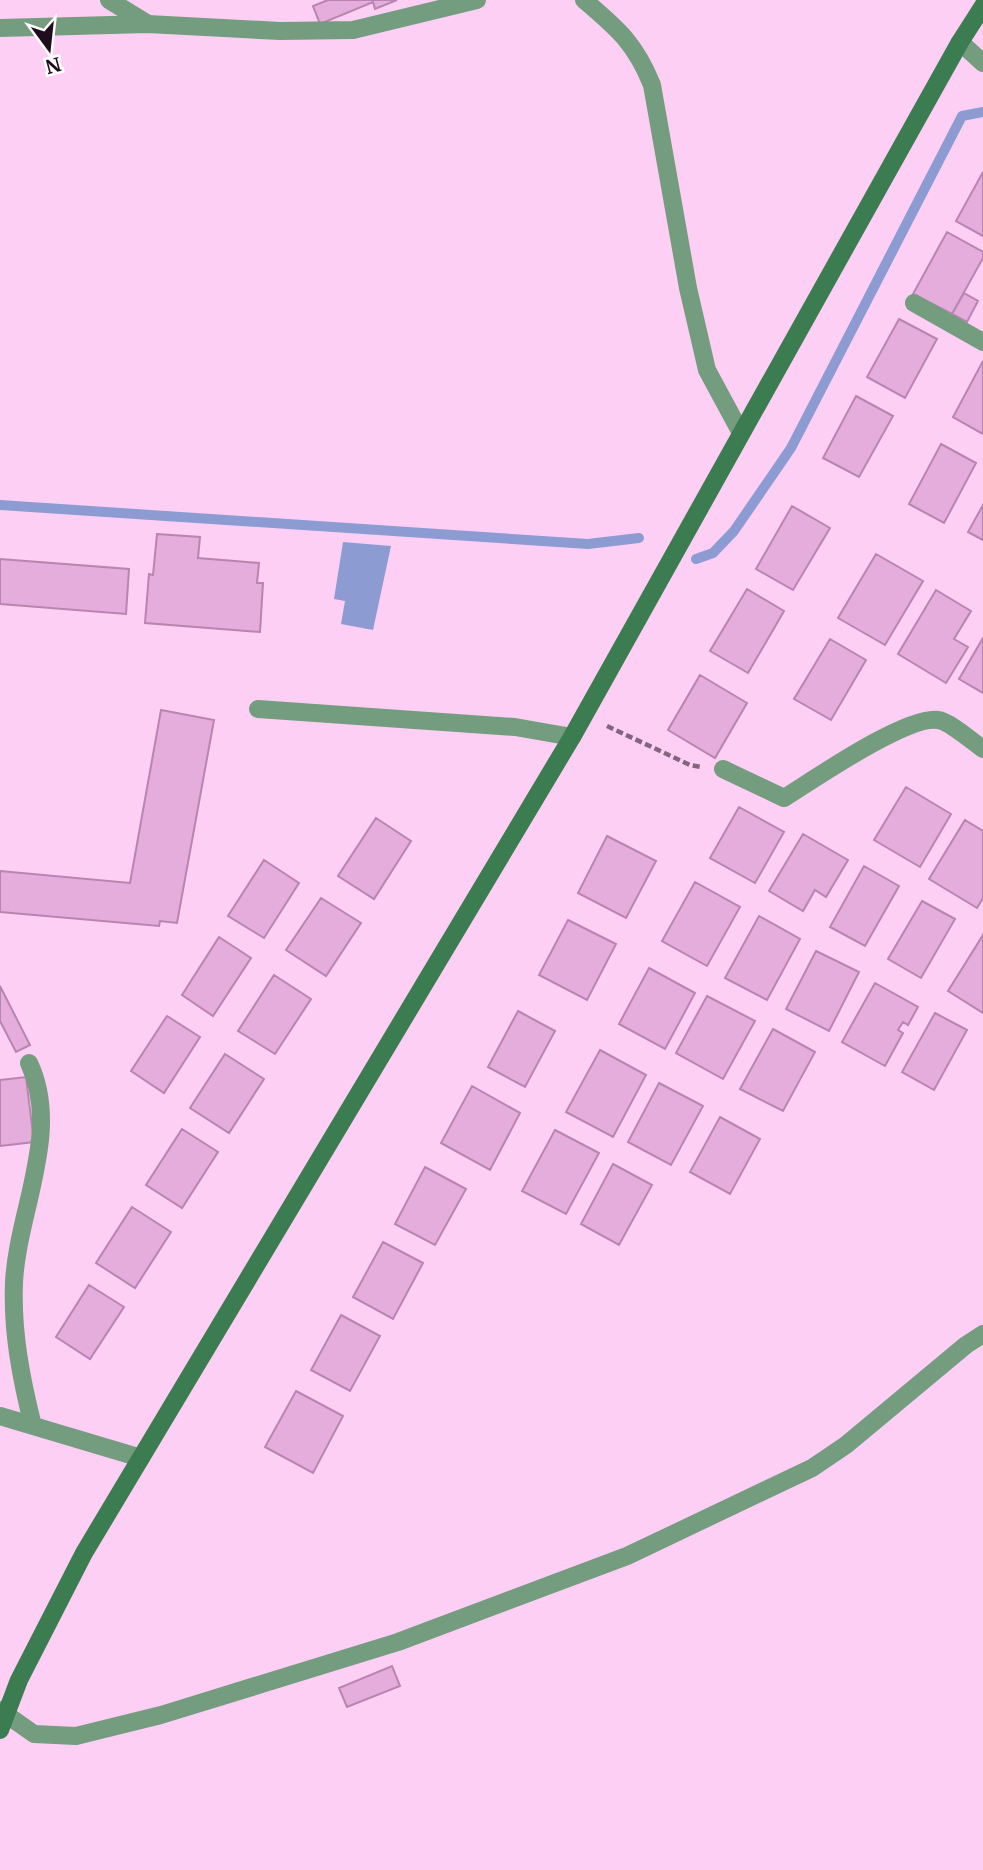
<svg xmlns="http://www.w3.org/2000/svg" width="983" height="1870" font-family="Merriweather,serif">
<rect width="100%" height="100%" fill="#fecff5"/>
<path fill="#8c9bd2" d="M 343,542 L 391,546 L 373,630 L 341,624 L 345,601 L 334,599 Z"/>
<g fill="none" stroke-linecap="round" stroke-linejoin="round">
<path stroke="#8c9bd2" stroke-width="10" d="M 0,505 L 588,544 L 639,538
M 696,559 L 713,553 L 734,531 L 791,448 L 962,116 L 983,112"/>
</g>
<path fill="#e5addb" stroke="#b984b1" stroke-width="2" d="M 328,0 L 397,0 L 375,9 L 373,2 L 320,24 L 313,6 Z
M 983,172 L 983,236 L 956,221 Z
M 947,232 L 983,252 L 983,258 L 952,314 L 913,294 Z
M 964,293 L 978,301 L 967,322 L 952,314 Z
M 899,319 L 937,339 L 905,398 L 867,377 Z
M 983,361 L 983,434 L 953,417 Z
M 856,396 L 893,416 L 859,477 L 823,458 Z
M 941,444 L 976,463 L 944,523 L 909,504 Z
M 983,505 L 983,540 L 968,532 Z
M 792,506 L 830,528 L 793,590 L 756,569 Z
M 157,534 L 200,537 L 198,558 L 259,563 L 257,583 L 263,583 L 260,632 L 145,623 L 149,574 L 153,575 Z
M 876,554 L 923,581 L 885,645 L 838,618 Z
M 0,559 L 129,569 L 126,614 L 0,604 Z
M 747,589 L 784,611 L 748,673 L 710,651 Z
M 936,590 L 971,611 L 954,639 L 968,647 L 946,683 L 898,654 Z
M 983,638 L 983,693 L 959,679 Z
M 830,639 L 866,660 L 831,720 L 794,699 Z
M 700,675 L 747,703 L 715,758 L 668,730 Z
M 161,710 L 214,720 L 177,923 L 160,921 L 159,926 L 0,912 L 0,871 L 130,883 Z
M 906,787 L 951,814 L 920,867 L 874,840 Z
M 739,807 L 784,832 L 755,883 L 710,858 Z
M 376,818 L 411,841 L 374,899 L 338,876 Z
M 965,820 L 983,831 L 983,898 L 977,908 L 929,879 Z
M 803,834 L 848,860 L 826,897 L 815,890 L 803,911 L 769,891 Z
M 607,836 L 656,861 L 626,918 L 578,893 Z
M 264,860 L 299,883 L 264,938 L 228,916 Z
M 864,866 L 899,886 L 865,946 L 830,927 Z
M 695,882 L 740,907 L 707,966 L 662,941 Z
M 321,898 L 361,923 L 326,976 L 286,950 Z
M 922,901 L 955,919 L 921,978 L 888,959 Z
M 759,916 L 800,939 L 767,1000 L 725,978 Z
M 568,920 L 616,944 L 587,1000 L 539,975 Z
M 983,935 L 983,1013 L 948,991 Z
M 219,937 L 251,958 L 213,1016 L 182,995 Z
M 816,951 L 859,972 L 829,1031 L 786,1009 Z
M 649,968 L 695,993 L 665,1049 L 619,1024 Z
M 274,975 L 311,999 L 275,1054 L 238,1031 Z
M 875,983 L 918,1007 L 908,1025 L 903,1022 L 898,1030 L 903,1033 L 885,1066 L 842,1042 Z
M 0,986 L 30,1045 L 16,1052 L 0,1021 Z
M 707,996 L 755,1021 L 723,1079 L 676,1053 Z
M 518,1011 L 555,1031 L 525,1087 L 488,1067 Z
M 935,1013 L 967,1030 L 934,1090 L 902,1072 Z
M 167,1016 L 200,1037 L 164,1093 L 131,1071 Z
M 773,1029 L 815,1052 L 783,1111 L 740,1089 Z
M 600,1050 L 646,1075 L 613,1137 L 566,1112 Z
M 225,1054 L 264,1079 L 229,1133 L 190,1108 Z
M 26,1077 L 34,1142 L 0,1146 L 0,1080 Z
M 659,1083 L 703,1106 L 671,1165 L 628,1142 Z
M 472,1086 L 520,1113 L 490,1170 L 441,1143 Z
M 720,1117 L 760,1139 L 730,1194 L 690,1172 Z
M 182,1129 L 218,1152 L 182,1208 L 146,1185 Z
M 555,1130 L 599,1153 L 566,1214 L 522,1191 Z
M 613,1164 L 652,1185 L 619,1245 L 581,1224 Z
M 425,1167 L 466,1189 L 435,1245 L 395,1224 Z
M 132,1207 L 171,1232 L 135,1288 L 96,1263 Z
M 383,1242 L 423,1263 L 393,1319 L 353,1297 Z
M 89,1285 L 124,1307 L 90,1359 L 56,1337 Z
M 341,1315 L 380,1336 L 350,1391 L 311,1370 Z
M 296,1391 L 343,1416 L 313,1473 L 265,1447 Z
M 392,1666 L 400,1686 L 347,1707 L 339,1688 Z"/>
<g fill="none" stroke-linecap="round" stroke-linejoin="round">
<path stroke="#84647e" stroke-width="4.5" stroke-dasharray="7 3.5" stroke-linecap="butt" d="M 607,726 L 690,765 L 701,767"/>
<path stroke="#749d7f" stroke-width="18" d="M 109,0 L 148,24
M 258,709 L 515,727 L 572,737"/>
<path stroke="#749d7f" stroke-width="18" d="M 584,0 C 618,29 635,43 652,85 L 688,288 L 707,370 L 741,433
M 0,28 L 148,24 L 280,31 L 353,30 L 477,0
M 960,42 L 983,63
M 914,303 L 983,342
M 723,769 L 784,798 C 813,780 907,715 938,720 C 949,721 973,742 983,749
M 29,1063 C 62,1132 17,1212 14,1283 C 12,1332 21,1378 33,1426
M 0,1416 L 141,1458
M 0,1710 L 34,1734 L 76,1736 L 161,1715 L 398,1642 L 627,1556 L 812,1468 L 846,1445 L 966,1345 L 983,1334"/>
<path stroke="#3b7c50" stroke-width="18" d="M 0,1730 L 19,1680 L 84,1553 L 572,737 L 960,42 L 983,6"/>
</g>
<g transform="translate(49 49) rotate(165)" stroke="#ffffff" stroke-width="5" paint-order="stroke">
<path d="M0-5L12 26L0 18L-12 26Z" fill="#1f0c1d"/>
<text y="-10" font-size="19" font-weight="bold" text-anchor="middle" fill="#1f0c1d">N</text>
</g>
</svg>
